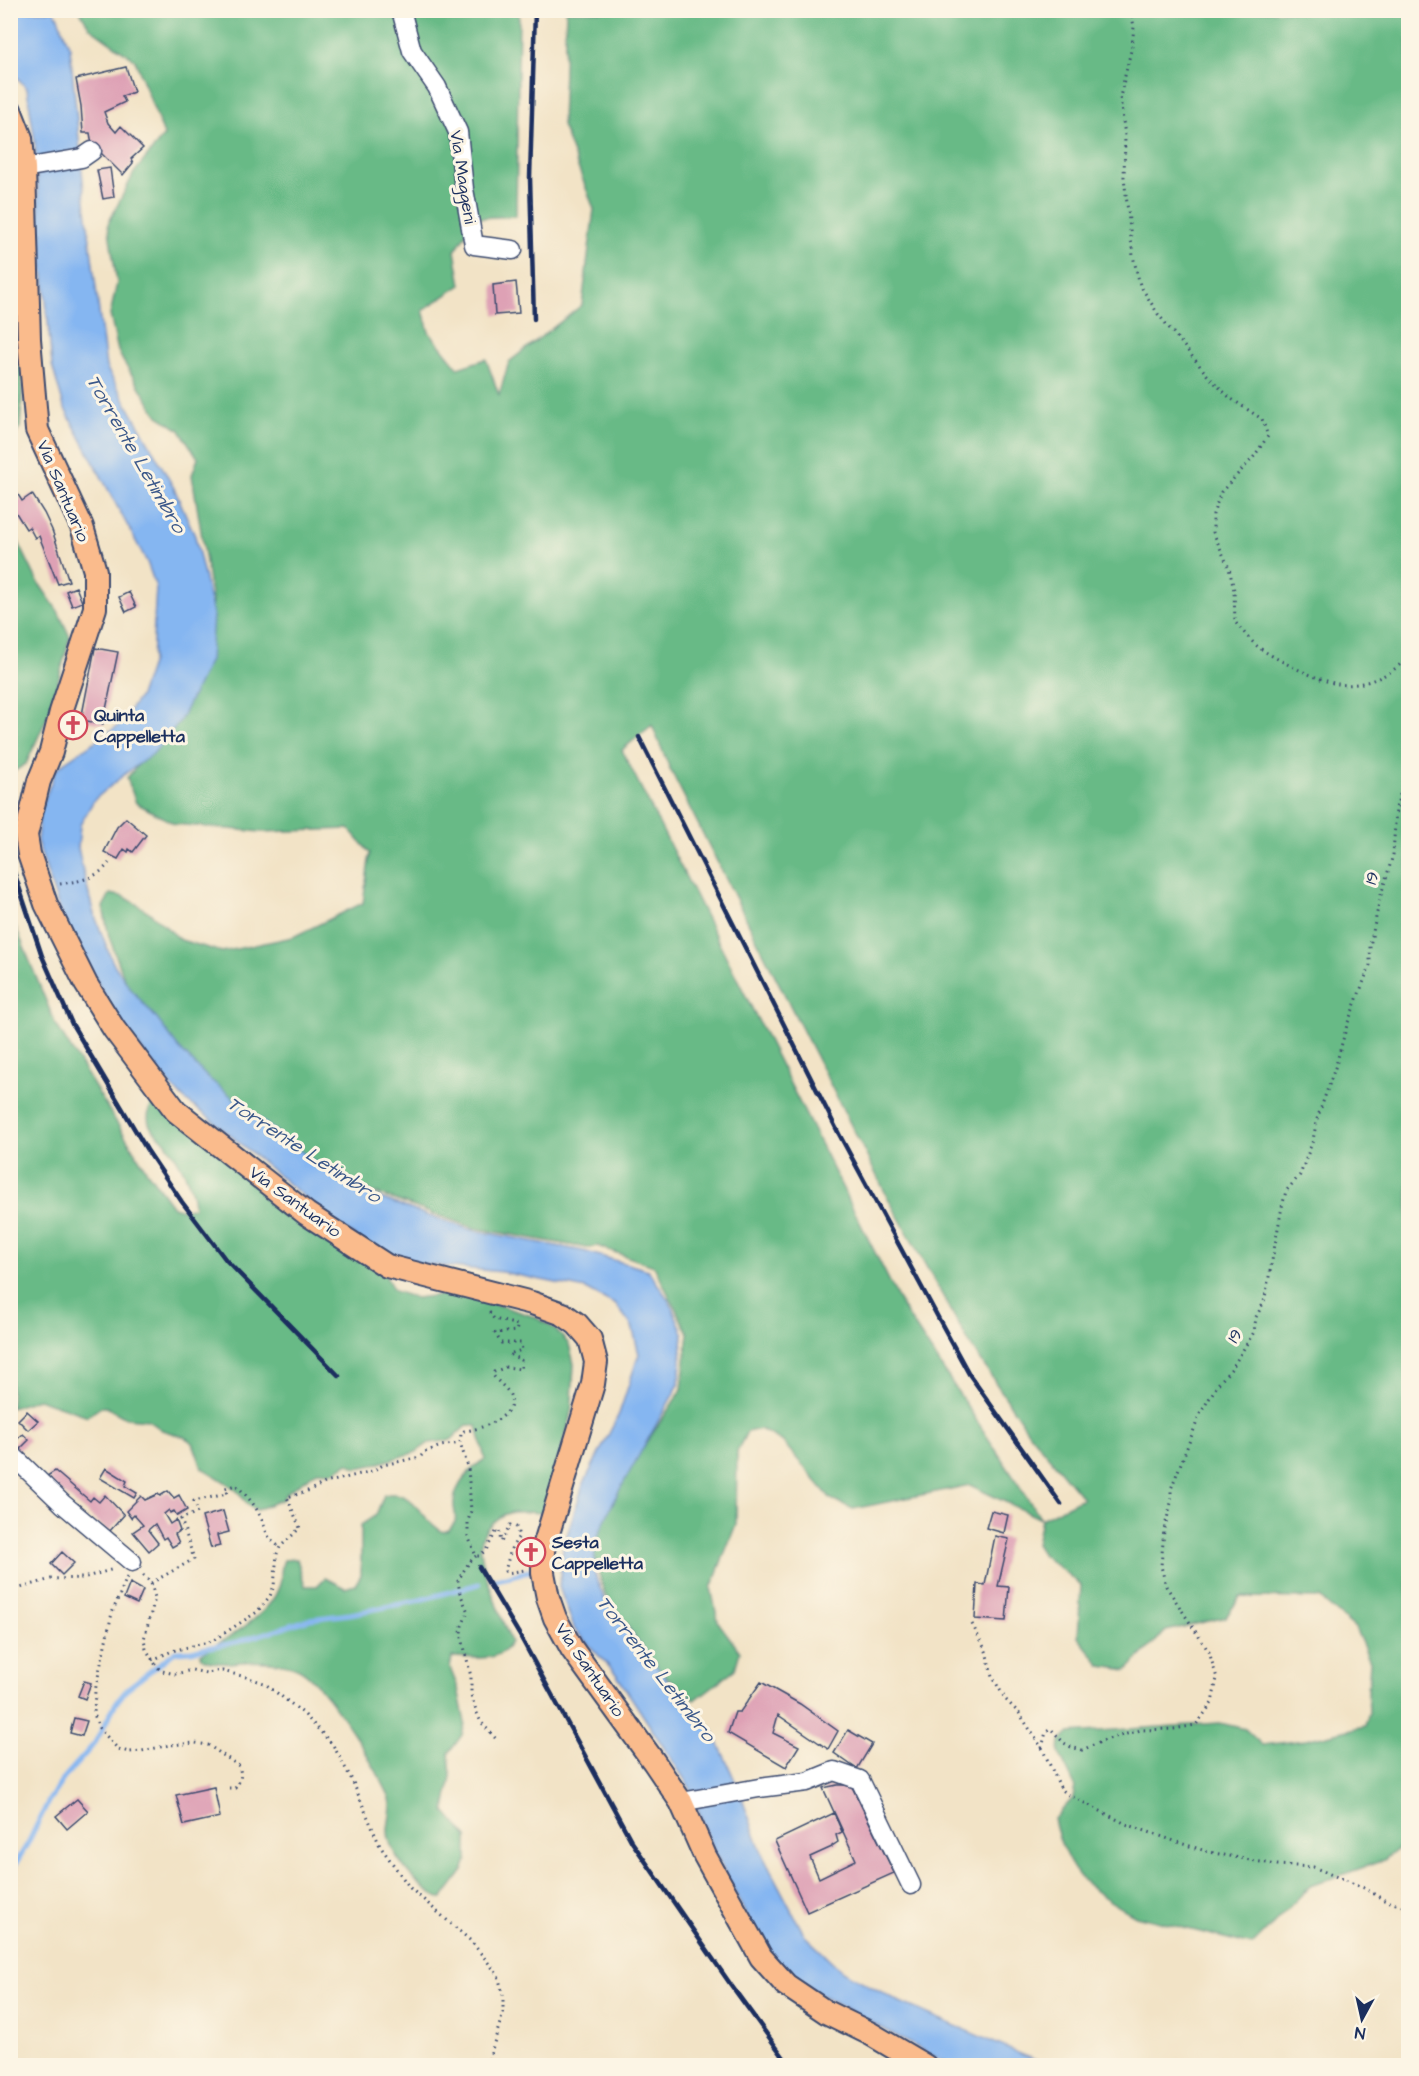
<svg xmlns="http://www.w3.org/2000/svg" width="1419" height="2076" font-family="'Architects Daughter',sans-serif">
<rect width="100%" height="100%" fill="#fcf5e5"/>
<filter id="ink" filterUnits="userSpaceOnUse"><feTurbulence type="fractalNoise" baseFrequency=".0167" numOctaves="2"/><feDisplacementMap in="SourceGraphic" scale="12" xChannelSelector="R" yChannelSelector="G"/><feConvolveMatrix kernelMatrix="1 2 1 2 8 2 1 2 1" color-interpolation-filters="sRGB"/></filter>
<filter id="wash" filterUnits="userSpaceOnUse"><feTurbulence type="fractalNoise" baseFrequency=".008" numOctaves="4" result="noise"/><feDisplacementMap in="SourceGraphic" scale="24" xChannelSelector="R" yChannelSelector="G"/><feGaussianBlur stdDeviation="1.35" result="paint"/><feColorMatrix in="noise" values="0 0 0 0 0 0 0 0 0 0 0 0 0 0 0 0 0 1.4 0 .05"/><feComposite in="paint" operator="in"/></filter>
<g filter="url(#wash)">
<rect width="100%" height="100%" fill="#f2e3c6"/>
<path fill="#68ba86" stroke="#427472" stroke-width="1.5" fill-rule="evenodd" d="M 80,11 L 519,11 L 516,216 L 476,218 L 455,251 L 461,285 L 423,310 L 429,332 L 458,368 L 486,359 L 499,395 L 509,362 L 582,305 L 594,209 L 562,125 L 566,11 L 1408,11 L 1408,1841 L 1384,1860 L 1310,1886 L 1252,1945 L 1136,1916 C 1119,1907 1099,1895 1085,1882 C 1069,1868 1058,1839 1054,1819 L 1073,1798 L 1075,1786 L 1059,1753 L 1060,1741 L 1069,1733 L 1220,1723 L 1245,1729 L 1262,1745 L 1306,1740 L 1365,1726 L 1369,1712 L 1368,1693 L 1370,1661 L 1355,1628 L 1320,1598 L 1240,1597 L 1226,1617 L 1166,1631 L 1127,1670 L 1101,1666 L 1078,1637 L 1081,1585 L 1043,1555 L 1036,1544 L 1041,1519 L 970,1485 L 853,1509 L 831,1499 L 782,1441 L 760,1429 L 747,1432 L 737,1451 L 736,1524 L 711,1588 L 718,1622 L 740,1652 L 735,1669 L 695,1700 L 661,1672 L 605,1595 L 591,1546 L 635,1460 L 682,1389 L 688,1333 L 654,1266 L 597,1246 L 587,1248 L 474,1228 L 338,1180 L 192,1067 L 130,994 L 109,937 L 103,907 L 110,894 L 125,897 L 149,912 L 181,940 L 222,952 L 293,937 L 363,903 L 370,853 L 349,829 L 261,832 L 175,824 L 136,803 L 127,778 L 184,710 L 209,657 L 212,600 L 192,475 L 198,458 L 179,429 L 158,416 L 123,361 L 118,351 L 110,315 L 117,283 L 108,224 L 134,173 L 164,135 L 135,60 L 89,27 ZM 652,725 L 670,769 L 889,1200 L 968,1341 L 1029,1433 L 1083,1498 L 1041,1519 L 903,1308 L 622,750 Z
M 10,301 L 18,309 L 22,393 L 20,427 L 15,436 L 11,439 Z
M 11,527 L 38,582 L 58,611 L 70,637 L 50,711 L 26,764 L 16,770 L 11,776 Z
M 10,913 L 55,1023 L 146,1170 L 173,1207 L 184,1210 L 194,1207 C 193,1185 179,1160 166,1143 C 162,1137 154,1132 150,1126 C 146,1118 149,1111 152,1104 L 163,1105 L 383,1271 L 394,1291 L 416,1298 L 441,1295 L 477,1298 L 535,1317 L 554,1328 L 569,1344 L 574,1364 L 571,1417 L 542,1513 C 532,1513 518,1510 509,1513 C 497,1516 482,1530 481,1543 C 479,1565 502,1619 511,1642 C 499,1664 475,1657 452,1657 L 450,1668 L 458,1688 L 465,1723 L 462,1735 L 449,1753 L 451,1776 L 445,1811 L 467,1837 L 467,1860 L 463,1871 L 442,1899 C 421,1892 388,1854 388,1831 C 388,1821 393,1808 390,1799 C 386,1786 367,1756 360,1743 C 349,1726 316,1677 299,1669 C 280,1661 261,1661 241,1662 C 229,1663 211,1665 201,1658 L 201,1654 C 226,1638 269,1617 279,1587 C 283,1577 279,1570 284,1560 L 297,1559 L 305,1586 L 317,1586 L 325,1578 L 345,1588 L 355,1585 L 361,1575 L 361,1525 L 376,1515 L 384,1495 C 414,1488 419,1519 443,1532 L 449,1530 L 455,1522 C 457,1515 453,1509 454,1502 C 455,1485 471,1468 485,1459 L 477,1426 L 467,1425 L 451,1440 L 429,1443 L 416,1452 L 373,1465 L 357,1468 L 348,1463 L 334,1472 L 317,1471 L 285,1494 L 283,1499 L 257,1510 C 242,1504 246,1499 236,1490 C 225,1481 214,1475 202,1468 L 193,1443 L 184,1437 L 162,1430 L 148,1420 L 126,1418 L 106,1407 L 101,1407 L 88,1416 L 38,1399 L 11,1408 Z"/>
<path fill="#85b6f1" stroke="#5072a8" stroke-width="1.5" d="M 10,11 L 54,11 L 57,15 L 70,48 L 85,201 L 106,367 L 174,488 L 195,536 L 213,614 L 210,660 L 180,721 L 153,754 L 126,773 L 94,800 L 80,825 L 78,848 L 83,871 L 93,911 L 113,963 L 131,989 L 157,1019 L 178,1047 L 207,1077 L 294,1146 L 350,1187 L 418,1212 L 472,1230 L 583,1251 L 648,1270 L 670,1302 L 683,1333 L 679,1384 L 615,1498 L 597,1538 L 593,1569 L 604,1599 L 675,1690 L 712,1729 L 737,1785 L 763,1856 L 805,1936 L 842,1971 L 900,2002 L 1046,2065 L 950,2065 L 820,1994 L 789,1974 L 760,1943 L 709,1840 L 691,1789 L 616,1674 L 575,1630 L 559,1587 L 563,1548 L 583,1485 L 619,1414 L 639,1354 L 632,1326 L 616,1305 L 586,1289 L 502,1272 L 414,1263 L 373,1248 L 339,1226 L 211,1119 L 184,1099 L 161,1074 L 117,1018 L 62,917 L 37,841 L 40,811 L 56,770 L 65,762 L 119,725 L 140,696 L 152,661 L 154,622 L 156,587 L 147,562 L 64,407 L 52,365 L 41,246 L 35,142 L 27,89 L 11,70 Z"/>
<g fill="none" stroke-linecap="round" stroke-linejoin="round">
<path stroke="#85b6f1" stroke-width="5" d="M 496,1580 L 529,1571
M 10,1873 L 28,1843 L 49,1800 L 64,1778 L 95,1743 L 116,1703 L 128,1688 L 175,1652 L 191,1651 L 237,1642 L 310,1619 L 350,1614 L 416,1601 L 479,1584"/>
</g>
<g id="blocks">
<path fill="#dea1b5" d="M 126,67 L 134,92 L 122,96 L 125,102 L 104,112 L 108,123 L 116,132 L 121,126 L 143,148 L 131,159 L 133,163 L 123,175 L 92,144 L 90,133 L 83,133 L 81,106 L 76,79 Z
M 110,168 L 114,197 L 103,199 L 97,170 Z
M 10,235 L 14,235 L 15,259 L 10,260 Z
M 516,282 L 519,313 L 495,315 L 493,285 Z
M 10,482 L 22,501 L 32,494 L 44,513 L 52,530 L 69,581 L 58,584 L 39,536 L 35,538 L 29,527 L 26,529 L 13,508 L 10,509 Z
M 76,587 L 82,602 L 72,606 L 66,591 Z
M 129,592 L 136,607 L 126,612 L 119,597 Z
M 95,648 L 118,652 L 103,724 L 81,720 Z
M 68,717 L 81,721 L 77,733 L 65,729 Z
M 126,818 L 146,835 L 133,852 L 129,849 L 128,852 L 124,849 L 118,859 L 104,852 L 117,827 Z
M 27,1411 L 38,1421 L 28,1430 L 18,1420 Z
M 23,1434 L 29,1440 L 19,1450 L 12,1444 Z
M 106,1468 L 127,1481 L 125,1486 L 137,1493 L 134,1498 L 100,1478 Z
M 55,1471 L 90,1501 L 93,1497 L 99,1502 L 105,1495 L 124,1515 L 109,1532 L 49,1481 L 51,1479 L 47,1476 Z
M 168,1491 L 174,1498 L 179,1495 L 187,1510 L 177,1516 L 174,1511 L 170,1513 L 169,1510 L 164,1514 L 170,1524 L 176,1520 L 180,1531 L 175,1534 L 179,1543 L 172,1547 L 166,1537 L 163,1539 L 155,1524 L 148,1530 L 158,1543 L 149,1551 L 133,1532 L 143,1525 L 134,1515 L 131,1518 L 126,1511 L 141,1496 L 145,1500 L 158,1494 L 160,1496 Z
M 223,1511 L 229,1532 L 217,1535 L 220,1546 L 211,1548 L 202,1517 Z
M 991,1511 L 1008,1515 L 1004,1533 L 986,1528 Z
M 995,1536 L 1009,1539 L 998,1586 L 1009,1587 L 1006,1621 L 975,1619 L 977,1584 L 985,1585 Z
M 526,1546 L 536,1548 L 535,1557 L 525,1555 Z
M 62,1552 L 74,1563 L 62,1575 L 51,1564 Z
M 130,1583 L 143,1590 L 137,1604 L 124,1598 Z
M 84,1681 L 91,1683 L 85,1699 L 78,1696 Z
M 761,1682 L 800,1704 L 838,1731 L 828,1749 L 778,1715 L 773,1733 L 799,1746 L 786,1767 L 728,1733 L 735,1712 L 740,1712 Z
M 74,1718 L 87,1721 L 82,1736 L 70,1733 Z
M 848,1730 L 872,1744 L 857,1769 L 834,1753 Z
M 837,1785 L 851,1785 L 894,1873 L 807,1912 L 775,1841 L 834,1813 L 842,1832 L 836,1835 L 838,1842 L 832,1846 L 832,1847 L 810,1857 L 819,1878 L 856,1860 L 823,1788 Z
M 214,1787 L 220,1817 L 184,1825 L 176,1795 Z
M 77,1799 L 88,1811 L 67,1829 L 56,1816 Z"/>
</g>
</g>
<g filter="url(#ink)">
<use href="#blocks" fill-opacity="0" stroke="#3b4a6e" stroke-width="1.5"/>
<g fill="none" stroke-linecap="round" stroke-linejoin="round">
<g stroke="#3b4a6e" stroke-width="21">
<path id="minor" d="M 401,10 L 412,51 L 437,87 L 458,132 L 464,189 L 474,245 L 513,250
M 24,168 L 82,158 L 92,151
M 10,1453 L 63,1504 L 132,1562
M 681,1802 L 759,1788 L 807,1782 L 834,1771 L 860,1780 L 911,1885"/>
</g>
<g stroke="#3b4a6e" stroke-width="26">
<path id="major" d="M 10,110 L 21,138 L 24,168 L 29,339 L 37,430 L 82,527 L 95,571 L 95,608 L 61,712 L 51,752 L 39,781 L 26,835 L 29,854 L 46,904 L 86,984 L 114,1029 L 176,1111 L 307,1214 L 387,1266 L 532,1303 L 563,1314 L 577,1324 L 590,1339 L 596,1362 L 593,1384 L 543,1550 L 543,1573 L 548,1598 L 555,1618 L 572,1649 L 654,1762 L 681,1802 L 705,1856 L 761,1957 L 786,1985 L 826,2012 L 871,2034 L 925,2066"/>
</g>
<path stroke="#3b4a6e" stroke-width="3" stroke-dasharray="1.5 4.5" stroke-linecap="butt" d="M 1131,10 L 1134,27 L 1132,46 L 1120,97 L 1125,136 L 1124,177 L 1133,256 L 1140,285 L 1158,314 L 1208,376 L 1230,398 L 1262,419 L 1268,436 L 1253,458 L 1221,492 L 1213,514 L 1213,532 L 1229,568 L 1234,590 L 1235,622 C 1242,630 1249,639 1257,646 C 1272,658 1319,681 1338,684 C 1362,688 1394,675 1408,656
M 60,884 C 79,881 97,879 109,863
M 491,1313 L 490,1313 L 494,1319 L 518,1325 L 516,1331 L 495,1333 L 501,1343 L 521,1343 L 522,1350 L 509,1354 L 521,1360 L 521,1369 L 506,1367 L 494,1372 L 493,1375 C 498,1383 509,1389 511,1398 C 516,1417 479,1430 464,1431 L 461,1434 L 460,1443 L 468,1467 L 471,1511 L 468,1521 L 468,1536 L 476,1556 L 479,1556 L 486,1550 L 497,1530 L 499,1531 L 501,1542 L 510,1525 L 516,1527 L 519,1536 L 511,1549 L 505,1571 L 507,1573 L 525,1570
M 476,1556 C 469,1561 462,1573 458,1581 L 460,1593 L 468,1612 L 462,1626 L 461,1633 L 471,1677 L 471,1695 L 478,1716 L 481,1722 L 497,1740
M 143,1575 L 151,1583 L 155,1598 L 144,1639 L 146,1649 L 157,1667 L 162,1671 L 175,1674 L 192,1670 L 206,1673 L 222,1671 L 246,1677 L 264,1683 L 303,1713 L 333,1745 L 352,1780 L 380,1846 L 410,1888 L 471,1941 L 498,1975 L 503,1995 L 503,2013 L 487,2066
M 127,1577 L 112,1613 L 95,1691 L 94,1714 L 99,1728 L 118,1749 L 129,1752 L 142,1751 L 170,1745 L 195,1743 L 208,1745 L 239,1766 C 242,1776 241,1780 235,1788 L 229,1788
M 151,1583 L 194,1559 L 181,1519 L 198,1512 L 194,1501 L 227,1494 L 225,1488 L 236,1485 C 245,1494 255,1504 260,1516 C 268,1531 264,1537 280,1547
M 10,1591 L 51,1579 L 83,1578 L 114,1569
M 972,1624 L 986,1651 L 992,1676 L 1000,1690 L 1006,1700 L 1019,1713 L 1042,1748 L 1061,1789 L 1069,1795 L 1126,1824 L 1177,1842 L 1209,1852 L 1250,1860 L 1277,1865 L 1313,1867 L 1364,1888 L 1384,1900 L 1408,1908
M 152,1660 L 172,1651 L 212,1641 L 257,1612 L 270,1596 L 274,1586 L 277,1554 L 280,1547 L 300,1528 L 287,1497 L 303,1493 L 325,1483 L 372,1471 L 383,1465 L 420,1457 L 425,1452 L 441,1446 L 460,1443
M 1042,1748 L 1046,1732 L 1051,1729 L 1064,1743 L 1071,1747 L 1082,1750 L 1105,1740 L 1141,1730 L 1174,1729 L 1196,1725 L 1212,1703 L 1217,1678 L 1209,1652 L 1166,1586 L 1161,1566 L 1164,1530 L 1171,1503 L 1171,1489 L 1200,1414 L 1218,1384 L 1232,1368 L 1254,1332 L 1256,1317 L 1264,1302 L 1268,1282 L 1282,1207 L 1286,1191 L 1300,1175 L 1313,1140 L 1317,1119 L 1336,1065 L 1347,1025 L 1370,965 L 1370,946 L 1380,898 L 1393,855 L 1396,808 L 1408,768"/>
<use href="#minor" stroke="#fff" stroke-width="18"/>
<use href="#major" stroke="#fabb8c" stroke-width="22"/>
<path stroke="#1b2f5e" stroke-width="4.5" d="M 534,319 L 530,178 L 535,10
M 639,737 L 839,1134 L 940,1321 L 969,1374 L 1061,1504
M 10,860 L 42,956 L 72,1024 L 147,1150 L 182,1202 L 226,1260 L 339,1376
M 479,1567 L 519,1634 L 632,1842 L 731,1985 L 790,2066"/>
</g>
</g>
<defs>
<g id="church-ring" transform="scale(1.5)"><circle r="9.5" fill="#fcf5e5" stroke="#d1495b" stroke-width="1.5"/><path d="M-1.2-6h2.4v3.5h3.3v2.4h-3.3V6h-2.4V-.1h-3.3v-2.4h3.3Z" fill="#d1495b"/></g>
</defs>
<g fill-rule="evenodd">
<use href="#church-ring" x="73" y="725"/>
<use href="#church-ring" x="531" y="1552"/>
</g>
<g text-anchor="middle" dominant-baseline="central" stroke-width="6" stroke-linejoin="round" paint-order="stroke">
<g font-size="18" fill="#1b2f5e" stroke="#fcf5e5">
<text transform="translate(463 177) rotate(81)">Via Maggeni</text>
<text transform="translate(63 491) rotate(67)">Via Santuario</text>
<text transform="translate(1372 878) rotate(-73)">19</text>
<text transform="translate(295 1202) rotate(36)">Via Santuario</text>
<text transform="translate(1235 1336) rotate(-58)">19</text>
<text transform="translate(590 1670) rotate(56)">Via Santuario</text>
</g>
<g font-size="18" font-weight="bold" fill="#1b2f5e" stroke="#fcf5e5" text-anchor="start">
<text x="94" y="715">Quinta<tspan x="94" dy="21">Cappelletta</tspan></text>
<text x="552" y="1542">Sesta<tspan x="552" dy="21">Cappelletta</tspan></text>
</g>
<g font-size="20" font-style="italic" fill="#3b588a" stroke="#fcf5e5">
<text transform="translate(136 454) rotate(60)">Torrente Letimbro</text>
<text transform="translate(304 1150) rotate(33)">Torrente Letimbro</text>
<text transform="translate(656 1669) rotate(52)">Torrente Letimbro</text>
</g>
</g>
<rect width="1419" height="2076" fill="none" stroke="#fcf5e5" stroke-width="36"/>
<g transform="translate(1362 2019) rotate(188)" stroke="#fcf5e5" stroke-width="4.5" paint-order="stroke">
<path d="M0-4.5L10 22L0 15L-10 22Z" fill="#1b2f5e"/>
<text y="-9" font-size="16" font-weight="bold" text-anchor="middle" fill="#1b2f5e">N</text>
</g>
</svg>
